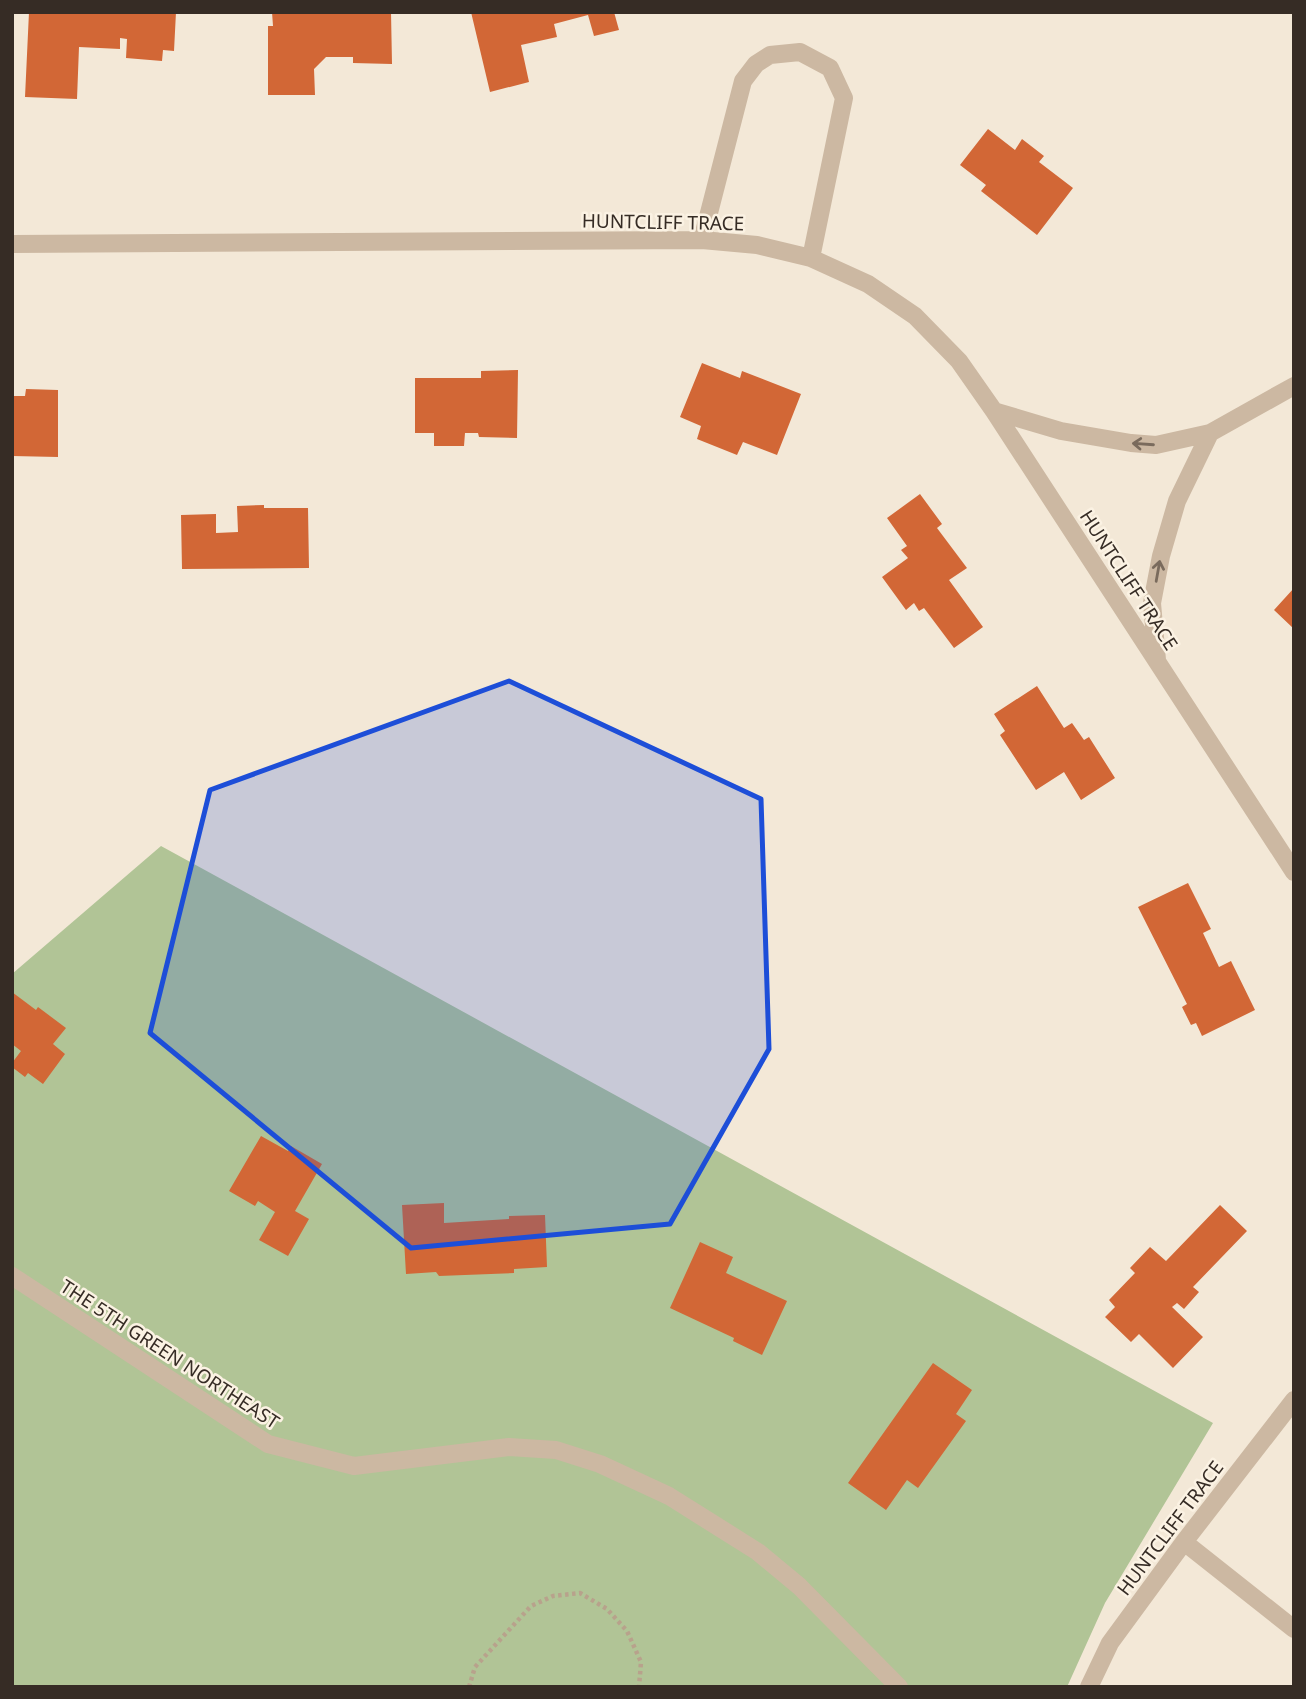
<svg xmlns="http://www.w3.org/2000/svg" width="1306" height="1699" font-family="'Noto Sans',sans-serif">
<rect width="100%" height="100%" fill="#f3e8d7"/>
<path fill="#b1c496" d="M 161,846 L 1213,1423 L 1105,1603 L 1067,1687 L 12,1687 L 12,974 Z"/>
<path fill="#d26736" d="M 29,12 L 176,12 L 174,51 L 163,50 L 162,61 L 126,58 L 127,39 L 120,38 L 120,49 L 79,47 L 77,99 L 25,97 Z
M 272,12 L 391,12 L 392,64 L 353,63 L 353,57 L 326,57 L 314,69 L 315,95 L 268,95 L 268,26 L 273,26 Z
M 471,12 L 614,12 L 619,30 L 594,36 L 588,15 L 554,24 L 557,37 L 521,45 L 529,82 L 490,92 Z
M 988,129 L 1015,150 L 1022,139 L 1044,156 L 1039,162 L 1073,188 L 1037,235 L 981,191 L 986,185 L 960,165 Z
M 702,363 L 740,378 L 742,371 L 801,394 L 777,455 L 743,442 L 737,455 L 697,439 L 701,426 L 680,417 Z
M 518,370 L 517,438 L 479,437 L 478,433 L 465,433 L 464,446 L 434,446 L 434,433 L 415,433 L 415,378 L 481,378 L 481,371 Z
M 26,389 L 58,390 L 58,457 L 12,456 L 12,396 L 25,396 Z
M 920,494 L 942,524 L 937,528 L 967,568 L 949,580 L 983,627 L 954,648 L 924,608 L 919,611 L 914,603 L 906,610 L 882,577 L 908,558 L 901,550 L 907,546 L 887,518 Z
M 264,505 L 264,508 L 308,508 L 309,568 L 182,569 L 181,515 L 216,514 L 216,533 L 238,532 L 237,506 Z
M 1294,588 L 1294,629 L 1274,610 Z
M 1037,686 L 1064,728 L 1072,723 L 1084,740 L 1089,737 L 1115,778 L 1081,800 L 1064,772 L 1036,790 L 1000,735 L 1005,731 L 994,714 Z
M 1188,883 L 1211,929 L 1203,933 L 1219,967 L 1231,961 L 1255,1010 L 1202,1036 L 1196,1023 L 1191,1025 L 1182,1007 L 1187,1004 L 1138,907 Z
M 12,992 L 36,1010 L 38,1007 L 66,1028 L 53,1044 L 65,1054 L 43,1084 L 28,1073 L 25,1077 L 12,1067 L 12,1063 L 21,1051 L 12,1044 Z
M 261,1136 L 288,1151 L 291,1146 L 322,1164 L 295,1211 L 309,1219 L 288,1256 L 259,1240 L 275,1212 L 258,1201 L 255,1206 L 229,1191 Z
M 444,1203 L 444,1223 L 509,1219 L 509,1216 L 545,1215 L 547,1267 L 514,1269 L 514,1273 L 439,1276 L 436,1272 L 406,1274 L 402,1205 Z
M 1220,1205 L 1247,1231 L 1193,1287 L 1199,1292 L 1184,1309 L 1177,1303 L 1172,1307 L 1203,1337 L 1173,1368 L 1139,1334 L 1131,1342 L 1105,1317 L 1115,1307 L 1109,1300 L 1135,1273 L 1130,1268 L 1150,1247 L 1166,1261 Z
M 700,1242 L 733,1257 L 726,1273 L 787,1301 L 762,1355 L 733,1341 L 734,1338 L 670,1308 Z
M 933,1363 L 972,1390 L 956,1414 L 966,1421 L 918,1488 L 907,1480 L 886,1510 L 848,1483 Z"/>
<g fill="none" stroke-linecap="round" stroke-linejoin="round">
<path stroke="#b8a28c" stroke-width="4.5" stroke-dasharray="3.5 3.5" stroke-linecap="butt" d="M 469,1687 L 475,1667 L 531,1606 L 553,1596 L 580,1593 L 607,1609 L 627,1631 L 641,1662 L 639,1687"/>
<path stroke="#ccb8a2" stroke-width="18" d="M 702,240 L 743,81 L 756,64 L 770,55 L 800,52 L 830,68 L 844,98 L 811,258
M 12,244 L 702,240 L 757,245 L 811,258 L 868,284 L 915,316 L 959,361 L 994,411 L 1294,872
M 994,411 L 1061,431 L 1131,443 L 1156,445 L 1210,433 L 1294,386
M 1157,660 L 1152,603 L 1161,556 L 1177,501 L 1210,433
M 12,1276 L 268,1444 L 354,1466 L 509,1447 L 556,1450 L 600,1464 L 669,1496 L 758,1552 L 799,1586 L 899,1687
M 1184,1542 L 1294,1629
M 1089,1687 L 1110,1643 L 1184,1542 L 1294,1400"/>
</g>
<defs><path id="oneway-shaft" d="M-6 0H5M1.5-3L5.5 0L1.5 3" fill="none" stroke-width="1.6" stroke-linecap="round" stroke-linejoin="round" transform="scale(1.75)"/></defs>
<g stroke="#7a6b5d">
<use href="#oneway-shaft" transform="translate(1143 444) rotate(-176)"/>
<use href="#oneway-shaft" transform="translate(1158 571) rotate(-80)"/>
</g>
<path fill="#1d4ed8" fill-opacity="0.2" stroke="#1d4ed8" stroke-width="5" stroke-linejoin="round" d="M 509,681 L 761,799 L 769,1049 L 670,1224 L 411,1248 L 150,1033 L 210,790 Z"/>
<g text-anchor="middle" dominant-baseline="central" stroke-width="5" stroke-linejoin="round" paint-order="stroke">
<g font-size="19" fill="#362c25" stroke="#fbf2e3">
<text transform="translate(663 222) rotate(1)">HUNTCLIFF TRACE</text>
<text transform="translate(1129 580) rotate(57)">HUNTCLIFF TRACE</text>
<text transform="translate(170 1354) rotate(33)">THE 5TH GREEN NORTHEAST</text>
<text transform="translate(1170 1528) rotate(-53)">HUNTCLIFF TRACE</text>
</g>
</g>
<rect width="1306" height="1699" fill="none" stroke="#362c25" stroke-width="28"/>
</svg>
